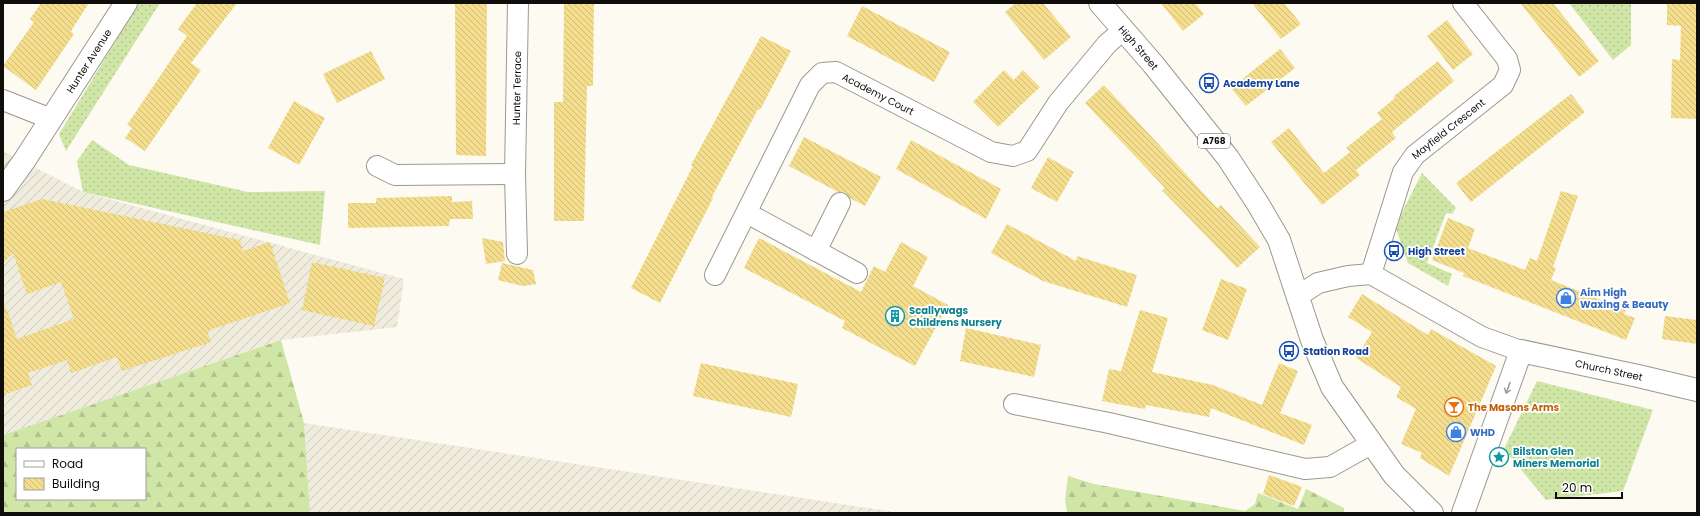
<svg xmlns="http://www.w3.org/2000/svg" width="1700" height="516" font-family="Poppins,sans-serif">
<defs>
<pattern id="industrial-furrows" width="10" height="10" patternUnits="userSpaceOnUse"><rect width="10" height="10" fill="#f0ecdd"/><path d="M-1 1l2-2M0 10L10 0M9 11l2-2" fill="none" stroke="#cdc9bc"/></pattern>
<pattern id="grass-dots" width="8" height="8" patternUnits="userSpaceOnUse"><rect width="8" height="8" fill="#cfe6a7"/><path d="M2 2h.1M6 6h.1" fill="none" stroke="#b1c48e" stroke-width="1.8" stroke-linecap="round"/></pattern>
<pattern id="forest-firs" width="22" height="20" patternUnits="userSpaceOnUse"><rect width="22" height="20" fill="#cfe6a7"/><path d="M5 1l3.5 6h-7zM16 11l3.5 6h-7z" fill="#b1c48e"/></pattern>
<pattern id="building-back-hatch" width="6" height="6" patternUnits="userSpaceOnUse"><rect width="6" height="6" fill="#f4de8e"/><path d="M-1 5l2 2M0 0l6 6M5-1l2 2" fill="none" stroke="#d0bd79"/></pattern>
</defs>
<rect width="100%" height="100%" fill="#fcfaf1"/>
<path fill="url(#industrial-furrows)" d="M 3,151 L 83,192 L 404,279 L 397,327 L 281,340 L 3,435 Z
M 304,423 L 901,513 L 310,513 Z"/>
<path fill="url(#grass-dots)" d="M 139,3 L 160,3 L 66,151 L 59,134 Z
M 1569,3 L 1631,3 L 1631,45 L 1613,60 Z
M 92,140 L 129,165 L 248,192 L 325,191 L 320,245 L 83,192 L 77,161 Z
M 1422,173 L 1456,208 L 1452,214 L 1446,213 L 1427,263 L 1452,274 L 1448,286 L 1408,263 L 1395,226 Z
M 1537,381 L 1653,410 L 1623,491 L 1546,500 L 1504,449 Z"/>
<path fill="url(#forest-firs)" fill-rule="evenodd" d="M 281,340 L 304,423 L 310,513 L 3,513 L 3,435 ZM 17,449 L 145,449 L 145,499 L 17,499 Z
M 1068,476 L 1094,484 L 1245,511 L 1255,504 L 1258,493 L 1298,509 L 1306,489 L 1344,508 L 1344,513 L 1071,513 L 1067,512 L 1065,500 Z"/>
<path fill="url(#building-back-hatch)" d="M 41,3 L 89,3 L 71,31 L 74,34 L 36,90 L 3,66 L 34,22 L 30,19 Z
M 197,3 L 237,3 L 191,63 L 201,70 L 145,151 L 125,138 L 132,128 L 127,125 L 187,36 L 178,29 Z
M 455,3 L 487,3 L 486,156 L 456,155 Z
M 564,3 L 594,3 L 593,86 L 587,86 L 584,221 L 554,221 L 554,102 L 563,102 Z
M 1016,3 L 1043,3 L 1071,37 L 1044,60 L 1005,12 Z
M 1161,3 L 1195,3 L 1204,14 L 1183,31 Z
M 1252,3 L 1284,3 L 1301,24 L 1281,39 Z
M 1520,3 L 1553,3 L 1599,61 L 1579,77 Z
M 1667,3 L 1697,3 L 1697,119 L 1671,118 L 1672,59 L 1680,60 L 1681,26 L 1667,25 Z
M 862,6 L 950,52 L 934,82 L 847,36 Z
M 1447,20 L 1473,54 L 1453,70 L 1427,36 Z
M 761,36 L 791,51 L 760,110 L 758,109 L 712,197 L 713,198 L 660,303 L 631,288 L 693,166 L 691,165 Z
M 1280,49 L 1295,68 L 1246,106 L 1231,88 Z
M 371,51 L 385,79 L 337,103 L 323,74 Z
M 1438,61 L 1454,81 L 1392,132 L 1396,138 L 1356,170 L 1360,175 L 1322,205 L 1271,142 L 1289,128 L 1324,173 L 1350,152 L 1346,148 L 1382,119 L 1377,113 L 1395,98 L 1394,96 Z
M 1004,70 L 1014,80 L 1023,70 L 1040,87 L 998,127 L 973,102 Z
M 1104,85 L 1217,208 L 1221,205 L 1260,247 L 1237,268 L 1162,190 L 1165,188 L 1085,103 Z
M 1571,94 L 1585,112 L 1471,202 L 1456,183 Z
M 294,101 L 325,118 L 299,165 L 268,148 Z
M 804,137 L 881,177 L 865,206 L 850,198 L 845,193 L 838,192 L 789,166 Z
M 911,140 L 1001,189 L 986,219 L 896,169 Z
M 1048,157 L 1074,172 L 1057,202 L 1031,188 Z
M 1561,191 L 1578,196 L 1553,267 L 1556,268 L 1551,280 L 1626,310 L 1624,314 L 1635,318 L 1626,340 L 1463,276 L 1464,273 L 1432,260 L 1448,218 L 1475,229 L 1468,248 L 1525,270 L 1530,258 L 1537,261 Z
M 452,196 L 452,202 L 472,201 L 473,219 L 450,219 L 449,226 L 348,228 L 348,203 L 376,203 L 376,198 Z
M 42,199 L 240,240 L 243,251 L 270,242 L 290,303 L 207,331 L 211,342 L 122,371 L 117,357 L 71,373 L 67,360 L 28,373 L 32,385 L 3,395 L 3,308 L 6,307 L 17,339 L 74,319 L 61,282 L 27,294 L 13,253 L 3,263 L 3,212 Z
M 1007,224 L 1076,261 L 1077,256 L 1137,275 L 1127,307 L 1043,281 L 991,253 Z
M 482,238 L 503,242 L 505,261 L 486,264 Z
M 759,238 L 861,292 L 874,266 L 885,272 L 901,242 L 928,257 L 913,286 L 948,305 L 915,366 L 842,328 L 845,321 L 744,268 Z
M 312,262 L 385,278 L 374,326 L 302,310 Z
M 502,263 L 533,270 L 536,284 L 523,286 L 498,280 Z
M 1221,279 L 1247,289 L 1228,340 L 1202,330 Z
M 1362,294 L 1428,335 L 1431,329 L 1496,366 L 1449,476 L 1420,458 L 1422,453 L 1401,444 L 1416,409 L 1396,397 L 1401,387 L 1356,358 L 1372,332 L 1348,317 Z
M 1140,310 L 1168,318 L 1152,372 L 1213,385 L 1262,405 L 1279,363 L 1298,371 L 1280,413 L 1312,425 L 1304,445 L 1211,408 L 1209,417 L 1146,405 L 1145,409 L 1102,401 L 1109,369 L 1121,371 Z
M 1665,316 L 1697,320 L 1697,344 L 1662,339 Z
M 966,328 L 1041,345 L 1034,377 L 960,361 Z
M 701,363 L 798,384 L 791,417 L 693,396 Z
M 1269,475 L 1302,487 L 1294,506 L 1263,494 Z"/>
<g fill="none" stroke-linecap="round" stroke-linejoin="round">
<g stroke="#9a9890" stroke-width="22">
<g id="minor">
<path d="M 3,100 L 51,119"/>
<path d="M 377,166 L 395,175 L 515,174"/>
<path d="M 747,213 L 857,273"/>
<path d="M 816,251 L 840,203"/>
<path id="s1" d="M 517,254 L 515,174 L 518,3"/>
<path id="s2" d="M 1371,274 L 1403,172 L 1415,155 L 1503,85 L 1510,70 L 1507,59 L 1463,3"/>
<path id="s3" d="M 715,275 L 810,85 L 822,73 L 836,72 L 991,152 L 1013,156 L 1027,151 L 1058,103 L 1107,44 L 1123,30"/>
<path d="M 1298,296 L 1318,283 L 1348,276 L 1371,274 L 1482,337 L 1521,351"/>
<path d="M 1014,404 L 1109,423 L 1305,469 L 1330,467 L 1371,444"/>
</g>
</g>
<g stroke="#9a9890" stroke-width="24">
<g id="tertiary">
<path id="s4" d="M 3,190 L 24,161 L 126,3"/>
<path id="s5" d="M 1463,513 L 1521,351 L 1638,376 L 1697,390"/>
</g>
</g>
<g stroke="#9a9890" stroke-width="24">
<g id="primary">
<path id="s6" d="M 1100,3 L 1153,64 L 1228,158 L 1258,204 L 1279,240 L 1312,340 L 1332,387 L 1394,475 L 1432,513"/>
</g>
</g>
<use href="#minor" stroke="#fff" stroke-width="20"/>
<use href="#tertiary" stroke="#fff" stroke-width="22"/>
<use href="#primary" stroke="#fff" stroke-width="22"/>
</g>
<defs><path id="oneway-shaft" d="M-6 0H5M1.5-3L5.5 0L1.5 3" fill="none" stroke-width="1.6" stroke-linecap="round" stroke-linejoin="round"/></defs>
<use stroke="#9f9f9d" href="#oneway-shaft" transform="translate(1508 388) rotate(110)"/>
<defs>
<g id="bus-ring" transform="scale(1)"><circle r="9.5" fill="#fff" stroke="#1a4fb4" stroke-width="1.5"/><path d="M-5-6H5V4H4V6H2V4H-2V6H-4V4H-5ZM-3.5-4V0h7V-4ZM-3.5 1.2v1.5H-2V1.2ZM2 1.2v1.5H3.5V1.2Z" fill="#1a4fb4"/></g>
<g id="shop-ring" transform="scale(1)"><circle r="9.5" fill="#fff" stroke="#3f7fe0" stroke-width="1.5"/><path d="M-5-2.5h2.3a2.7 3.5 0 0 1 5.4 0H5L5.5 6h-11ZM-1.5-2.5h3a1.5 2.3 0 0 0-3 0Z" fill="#3f7fe0"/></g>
<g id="building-ring" transform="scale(1)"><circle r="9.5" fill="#fff" stroke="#0f9aa8" stroke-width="1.5"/><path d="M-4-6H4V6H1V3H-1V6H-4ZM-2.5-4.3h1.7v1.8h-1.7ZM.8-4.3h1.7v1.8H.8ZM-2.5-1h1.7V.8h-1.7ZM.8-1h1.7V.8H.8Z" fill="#0f9aa8"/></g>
<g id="bar-ring" transform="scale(1)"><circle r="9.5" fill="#fff" stroke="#e8710a" stroke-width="1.5"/><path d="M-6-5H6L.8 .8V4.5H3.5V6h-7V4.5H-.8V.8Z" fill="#e8710a"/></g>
<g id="sight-ring" transform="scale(1)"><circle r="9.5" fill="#fff" stroke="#0f9aa8" stroke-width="1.5"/><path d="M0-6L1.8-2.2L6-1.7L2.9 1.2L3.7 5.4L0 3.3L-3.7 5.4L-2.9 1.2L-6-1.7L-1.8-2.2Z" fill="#0f9aa8"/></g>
</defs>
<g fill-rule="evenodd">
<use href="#bus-ring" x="1209" y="83"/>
<use href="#bus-ring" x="1394" y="251"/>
<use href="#shop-ring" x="1566" y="298"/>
<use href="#building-ring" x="895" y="316"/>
<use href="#bus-ring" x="1289" y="351"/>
<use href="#bar-ring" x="1454" y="407"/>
<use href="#shop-ring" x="1456" y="432"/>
<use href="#sight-ring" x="1499" y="457"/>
</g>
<g text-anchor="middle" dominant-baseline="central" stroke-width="3.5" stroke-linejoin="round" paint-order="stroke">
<rect fill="#fff" stroke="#575654" stroke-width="1" x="1198" y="134" width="32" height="14" rx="3"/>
<g font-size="9" font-weight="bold" fill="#0f0e0b">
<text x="1214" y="141">A768</text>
</g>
<g font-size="10" fill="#0f0e0b" stroke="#fff">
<text stroke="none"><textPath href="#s6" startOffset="59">High Street</textPath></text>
<text stroke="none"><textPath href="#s4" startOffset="155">Hunter Avenue</textPath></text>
<text stroke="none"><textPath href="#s1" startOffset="166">Hunter Terrace</textPath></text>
<text stroke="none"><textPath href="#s3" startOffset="291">Academy Court</textPath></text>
<text stroke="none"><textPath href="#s2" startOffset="170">Mayfield Crescent</textPath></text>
<text stroke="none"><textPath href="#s5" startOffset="262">Church Street</textPath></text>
</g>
<g font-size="10" font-weight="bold" fill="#164399" stroke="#fff" text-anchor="start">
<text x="1223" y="83">Academy Lane</text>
<text x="1408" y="251">High Street</text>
<text x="1303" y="351">Station Road</text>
</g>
<g font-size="10" font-weight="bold" fill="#366cbe" stroke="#fff" text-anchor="start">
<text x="1580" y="292">Aim High<tspan x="1580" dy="12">Waxing &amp; Beauty</tspan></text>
<text x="1470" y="432">WHD</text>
</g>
<g font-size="10" font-weight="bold" fill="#0d838f" stroke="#fff" text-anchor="start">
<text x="909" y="310">Scallywags<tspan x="909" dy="12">Childrens Nursery</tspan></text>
<text x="1513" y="451">Bilston Glen<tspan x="1513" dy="12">Miners Memorial</tspan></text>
</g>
<g font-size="10" font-weight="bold" fill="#c56008" stroke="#fff" text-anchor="start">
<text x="1468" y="407">The Masons Arms</text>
</g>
</g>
<rect width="1700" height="516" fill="none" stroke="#0f0e0b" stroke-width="8"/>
<rect x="16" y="448" width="130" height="52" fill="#ffffff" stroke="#9f9f9d"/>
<rect x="24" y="461" width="20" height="6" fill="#ffffff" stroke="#9f9f9d"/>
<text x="52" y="468" font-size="12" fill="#0f0e0b">Road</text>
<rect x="24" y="478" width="20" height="12" fill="url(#building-back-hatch)" stroke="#9f9f9d"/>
<text x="52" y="488" font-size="12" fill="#0f0e0b">Building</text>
<path d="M1556 492v6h66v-6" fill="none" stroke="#0f0e0b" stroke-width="2"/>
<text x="1562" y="492" font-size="12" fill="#0f0e0b" stroke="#ffffff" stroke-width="3" paint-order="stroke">20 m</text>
</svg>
